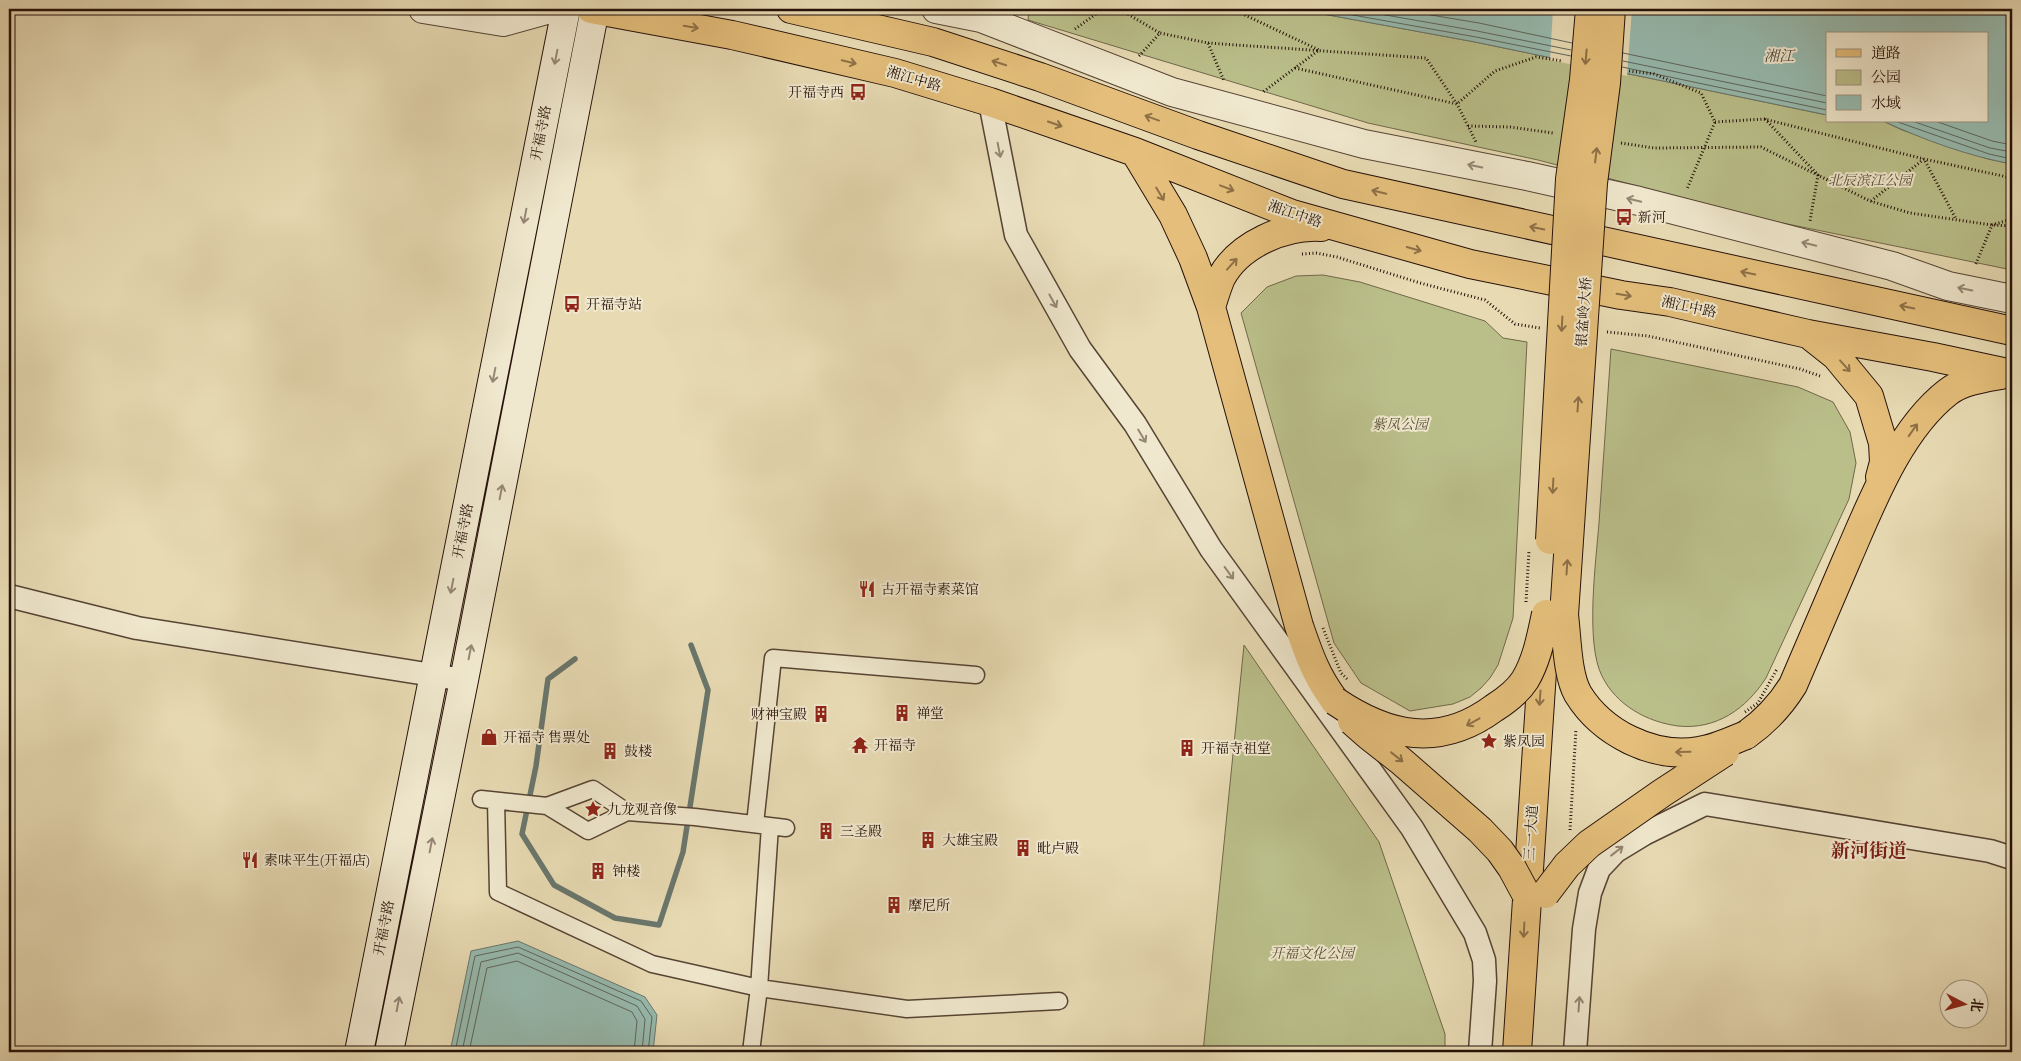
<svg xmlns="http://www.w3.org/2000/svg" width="2021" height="1061" font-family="'IM FELL French Canon','Noto Serif SC',serif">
<rect width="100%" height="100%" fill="#e8dbb4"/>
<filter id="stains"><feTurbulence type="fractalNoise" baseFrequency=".004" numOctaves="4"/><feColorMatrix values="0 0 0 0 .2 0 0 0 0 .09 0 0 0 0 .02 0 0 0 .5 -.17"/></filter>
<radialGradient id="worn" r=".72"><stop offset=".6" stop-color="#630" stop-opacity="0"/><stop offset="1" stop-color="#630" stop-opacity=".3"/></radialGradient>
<path fill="#babf8a" stroke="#70684a" d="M 1029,9 L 1296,9 L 1475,42 L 1827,115 L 1827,121 L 1883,121 L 1902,130 L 1988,159 L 2012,164 L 2012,270 L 1768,220 L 1538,160 L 1368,123 L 1028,20 Z
M 1323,275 L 1360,282 L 1485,321 L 1503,338 L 1527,342 L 1513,618 L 1498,665 L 1490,678 L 1481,688 L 1470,697 L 1453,704 L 1410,711 L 1361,683 L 1334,643 L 1241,313 L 1267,287 L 1296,276 Z
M 1611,349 L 1798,387 L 1833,402 L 1850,432 L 1856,463 L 1849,499 L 1766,678 C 1746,709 1716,730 1678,726 C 1647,722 1616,705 1602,676 C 1585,643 1596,561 1599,523 C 1603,465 1607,407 1611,349 Z
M 1244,645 L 1379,842 L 1445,1034 L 1445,1052 L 1203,1052 Z"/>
<path fill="#97bbb0" stroke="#69776d" d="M 1296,9 L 2012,9 L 2012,164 C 1968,156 1924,140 1883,121 L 1987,121 L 1987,34 L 1827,34 L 1827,115 L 1475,42 Z
M 518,941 L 645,997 L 657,1015 L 653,1052 L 450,1052 L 471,951 Z"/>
<path fill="#e8dbb4" d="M 1553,9 L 1632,9 L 1627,76 L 1550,60 Z"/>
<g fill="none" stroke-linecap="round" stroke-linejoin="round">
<path stroke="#5e665c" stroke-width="1" d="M 1319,9 L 1476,37 L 1571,56
M 1351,9 L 1477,31 L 1571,50
M 1395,9 L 1479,23 L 1572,43
M 1623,53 L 1827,96
M 1623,61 L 1827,103
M 1622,67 L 1827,110
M 1895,121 L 1989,154 L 2012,159
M 1912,121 L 1990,148 L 2012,152
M 1935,121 L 1992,141 L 2012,145
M 455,1052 L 475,956 L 518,947 L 641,1001 L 652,1017 L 648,1052
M 462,1052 L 481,962 L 518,953 L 637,1006 L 645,1019 L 642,1052
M 469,1052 L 487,968 L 517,961 L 632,1012 L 637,1021 L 634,1052"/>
<path stroke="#69776d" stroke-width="5.5" d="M 575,659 L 548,679 L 536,766 L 522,834 L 554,885 L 615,918 L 659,925 L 683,852 L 708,690 L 691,645"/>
<g stroke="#564434" stroke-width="19">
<path id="pedestrian" d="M 481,799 L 547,806 L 588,831 L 627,812
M 496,801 L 498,892 L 652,964 L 759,988 L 907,1009 L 1059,1001
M 547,806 L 593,789 L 627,812 L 695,817 L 786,828
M 755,824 L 773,658 L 976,675
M 751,1052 L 759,988 L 770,826"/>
</g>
<g stroke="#564434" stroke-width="25">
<path id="minor" d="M 990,102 L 1016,235 L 1080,349 L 1135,424 L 1211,549 L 1412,828 L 1475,933 L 1484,960 L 1485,981 L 1480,1052
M 9,596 L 137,628 L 464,680
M 1575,1052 L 1584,929 L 1590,893 L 1599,869 L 1616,851 L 1644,834 L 1705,804 L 1990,851 L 2012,858"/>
</g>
<g stroke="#564434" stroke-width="30">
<path id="tertiary" d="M 423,9 L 503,22 L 550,9
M 936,9 L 981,18 L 1172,92 L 1364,144 L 1527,176 L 1639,201 L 1892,266 L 1948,286 L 2012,299"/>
</g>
<g stroke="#251109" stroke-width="30">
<path id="secondary" d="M 359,1052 L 566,9
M 389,1052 L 464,680 L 595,9"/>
</g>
<g stroke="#251109" stroke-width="30">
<path id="primary" d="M 591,9 L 732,35 L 895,73 L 990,102 L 1135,152 L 1292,214 L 1470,264 L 1621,295 L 1670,302 L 1808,334 L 1933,357 L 2012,374
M 791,9 L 933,42 L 1040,77 L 1198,135 L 1343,184 L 2012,331
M 1135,152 L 1173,215 L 1193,258 L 1211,307 L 1299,626 C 1309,655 1316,676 1335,701
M 1211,307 C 1214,298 1217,287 1221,278 C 1239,244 1285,225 1321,227
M 1812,337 L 1836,356 L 1869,396 L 1883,443 L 1884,462 L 1880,477
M 1746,735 C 1766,721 1780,706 1793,685 C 1811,643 1829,601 1847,559 C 1871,504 1899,430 1948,392 C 1962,381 1984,378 2001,375"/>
</g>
<g stroke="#251109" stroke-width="30">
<path id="trunk" d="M 1517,1052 L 1544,641"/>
</g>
<path stroke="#251109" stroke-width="3" stroke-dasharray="1 2.5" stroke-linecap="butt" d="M 1119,9 L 1160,33
M 1232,9 L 1319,50 L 1263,92
M 1075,29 L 1103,9
M 1208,43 L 1426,58 L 1457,104 L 1476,142
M 1139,56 L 1160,33 L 1208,43 L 1224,81
M 1295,68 L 1457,104 L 1495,71 L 1536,57 L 1563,61
M 1629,71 L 1654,74 L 1701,93 L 1715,122 L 1687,189
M 1765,119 L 1818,175 L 1810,221
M 1715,122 L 1764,119 L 1924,159 L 2012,178
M 1468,126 L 1510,127 L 1553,133
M 1621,143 L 1654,148 L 1761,147 L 1870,201 L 1910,213 L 1992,225 L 2012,226
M 1871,201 L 1924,159 L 1956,219
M 1302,254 L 1316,253 L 1337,257 L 1420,283 L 1485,300 L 1515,324 L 1540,328
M 1976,264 L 1992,225 L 2012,219
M 1607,332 L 1648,336 L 1800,369 L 1820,376
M 1570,830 L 1576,729"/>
<use href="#pedestrian" stroke="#f0e8ce" stroke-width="16"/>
<use href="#minor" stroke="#f0e8ce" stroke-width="22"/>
<use href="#tertiary" stroke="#f0e8ce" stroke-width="28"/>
<use href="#secondary" stroke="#f0e8ce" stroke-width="28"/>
<use href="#primary" stroke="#e4be7a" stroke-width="28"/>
<use href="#trunk" stroke="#e4be7a" stroke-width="28"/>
<g stroke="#251109" stroke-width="30" stroke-linecap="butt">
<path id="primary-bridge" d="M 1564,615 C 1567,638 1567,675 1578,694 C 1602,733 1653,759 1699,751 C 1715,749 1731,741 1746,735
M 1335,701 C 1388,737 1440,748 1494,708 C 1505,701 1518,691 1525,680 C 1537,660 1541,637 1546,614
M 1352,721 L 1369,736 L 1401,761 L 1480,830 L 1500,851 L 1512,868 L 1526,894
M 1545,894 L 1567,865 L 1589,844 L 1662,793 L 1725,752"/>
</g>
<g stroke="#251109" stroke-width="30" stroke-linecap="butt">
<path id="trunk-bridge" d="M 1550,540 L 1570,179 L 1584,80 L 1590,9
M 1564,615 L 1593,183 L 1606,83 L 1611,9"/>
</g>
<path stroke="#251109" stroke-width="3" stroke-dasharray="1 2.5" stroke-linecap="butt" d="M 1526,602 L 1529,551
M 1323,628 L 1341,673 L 1347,679
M 1745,712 L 1758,703 L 1777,669"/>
<use href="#primary-bridge" stroke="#e4be7a" stroke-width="28"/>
<use href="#trunk-bridge" stroke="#e4be7a" stroke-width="28"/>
</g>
<defs><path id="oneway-shaft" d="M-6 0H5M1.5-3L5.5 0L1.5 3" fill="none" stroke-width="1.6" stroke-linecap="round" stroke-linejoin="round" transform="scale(1.25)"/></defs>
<g stroke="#8e7047">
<use href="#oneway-shaft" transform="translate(691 27) rotate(10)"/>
<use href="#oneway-shaft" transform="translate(1586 57) rotate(95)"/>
<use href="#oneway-shaft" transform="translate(849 62) rotate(14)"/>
<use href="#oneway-shaft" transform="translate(999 63) rotate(-162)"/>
<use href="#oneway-shaft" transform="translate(1152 118) rotate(-160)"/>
<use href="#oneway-shaft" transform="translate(1055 124) rotate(19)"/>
<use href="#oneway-shaft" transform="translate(1596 155) rotate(-83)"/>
<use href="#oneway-shaft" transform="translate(1227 188) rotate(21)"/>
<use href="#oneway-shaft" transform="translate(1379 192) rotate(-167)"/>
<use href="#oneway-shaft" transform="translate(1160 194) rotate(59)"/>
<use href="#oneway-shaft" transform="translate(1537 228) rotate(-168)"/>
<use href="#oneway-shaft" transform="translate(1414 249) rotate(16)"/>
<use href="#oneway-shaft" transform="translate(1232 264) rotate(-48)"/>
<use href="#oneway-shaft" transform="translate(1748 273) rotate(-168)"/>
<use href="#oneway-shaft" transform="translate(1624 295) rotate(9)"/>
<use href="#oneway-shaft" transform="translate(1907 307) rotate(-168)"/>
<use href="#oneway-shaft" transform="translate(1562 324) rotate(93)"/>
<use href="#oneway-shaft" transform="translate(1845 366) rotate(48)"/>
<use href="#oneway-shaft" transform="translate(1578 404) rotate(-86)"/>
<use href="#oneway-shaft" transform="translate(1913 430) rotate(-55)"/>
<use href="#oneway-shaft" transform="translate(1553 486) rotate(93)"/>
<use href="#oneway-shaft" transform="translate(1567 567) rotate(-86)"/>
<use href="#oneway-shaft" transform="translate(1540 698) rotate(94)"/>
<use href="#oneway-shaft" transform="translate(1473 722) rotate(151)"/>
<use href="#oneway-shaft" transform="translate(1683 752) rotate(179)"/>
<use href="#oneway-shaft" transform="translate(1397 757) rotate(38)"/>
<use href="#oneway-shaft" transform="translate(1524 930) rotate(93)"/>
</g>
<g stroke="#958775">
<use href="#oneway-shaft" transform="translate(556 57) rotate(101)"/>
<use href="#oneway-shaft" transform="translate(999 150) rotate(79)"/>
<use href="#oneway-shaft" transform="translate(1475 166) rotate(-169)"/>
<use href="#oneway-shaft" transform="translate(1634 200) rotate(-167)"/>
<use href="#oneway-shaft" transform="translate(525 216) rotate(101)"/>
<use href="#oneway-shaft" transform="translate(1809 244) rotate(-166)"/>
<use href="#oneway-shaft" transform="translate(1965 289) rotate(-168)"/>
<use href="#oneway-shaft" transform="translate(1053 301) rotate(61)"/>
<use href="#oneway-shaft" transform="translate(494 375) rotate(101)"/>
<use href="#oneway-shaft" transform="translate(1142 436) rotate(59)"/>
<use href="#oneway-shaft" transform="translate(501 492) rotate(-79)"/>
<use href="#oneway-shaft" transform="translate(1229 573) rotate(54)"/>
<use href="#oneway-shaft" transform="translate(452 586) rotate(101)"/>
<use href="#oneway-shaft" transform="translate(470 652) rotate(-79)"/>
<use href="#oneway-shaft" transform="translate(431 845) rotate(-79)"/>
<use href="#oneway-shaft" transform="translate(1617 851) rotate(-38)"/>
<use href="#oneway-shaft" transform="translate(398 1004) rotate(-79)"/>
<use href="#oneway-shaft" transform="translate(1579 1004) rotate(-86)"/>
</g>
<defs>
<g id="bus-bare" transform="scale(1.35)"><path d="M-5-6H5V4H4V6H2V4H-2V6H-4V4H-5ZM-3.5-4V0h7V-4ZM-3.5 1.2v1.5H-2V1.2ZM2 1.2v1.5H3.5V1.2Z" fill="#8f2418" stroke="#f0e8ce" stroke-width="2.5" paint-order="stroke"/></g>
<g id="restaurant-bare" transform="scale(1.35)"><path d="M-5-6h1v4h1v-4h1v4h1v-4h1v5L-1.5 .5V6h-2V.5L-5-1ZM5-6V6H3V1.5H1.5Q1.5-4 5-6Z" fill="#8f2418" stroke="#f0e8ce" stroke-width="2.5" paint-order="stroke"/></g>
<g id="building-bare" transform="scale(1.35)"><path d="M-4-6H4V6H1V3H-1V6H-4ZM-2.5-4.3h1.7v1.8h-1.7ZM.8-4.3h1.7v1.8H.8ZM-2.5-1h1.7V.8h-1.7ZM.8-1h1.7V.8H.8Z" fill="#8f2418" stroke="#f0e8ce" stroke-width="2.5" paint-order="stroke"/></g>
<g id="shop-bare" transform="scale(1.35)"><path d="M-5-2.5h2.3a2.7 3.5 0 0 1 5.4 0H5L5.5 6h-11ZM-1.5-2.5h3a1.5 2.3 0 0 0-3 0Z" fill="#8f2418" stroke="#f0e8ce" stroke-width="2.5" paint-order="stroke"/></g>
<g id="sight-bare" transform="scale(1.35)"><path d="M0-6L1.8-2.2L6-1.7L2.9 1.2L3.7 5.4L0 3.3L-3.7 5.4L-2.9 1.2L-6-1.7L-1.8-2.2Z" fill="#8f2418" stroke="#f0e8ce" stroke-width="2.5" paint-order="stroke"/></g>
<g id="temple-bare" transform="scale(1.35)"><path d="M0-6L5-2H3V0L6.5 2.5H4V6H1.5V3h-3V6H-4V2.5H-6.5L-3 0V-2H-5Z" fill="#8f2418" stroke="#f0e8ce" stroke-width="2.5" paint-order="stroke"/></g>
</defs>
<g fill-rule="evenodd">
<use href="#bus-bare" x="858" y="92"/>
<use href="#bus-bare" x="1624" y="217"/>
<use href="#bus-bare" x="572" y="304"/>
<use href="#restaurant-bare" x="867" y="589"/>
<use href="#building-bare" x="902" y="713"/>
<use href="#building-bare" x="821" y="714"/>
<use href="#shop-bare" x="489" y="737"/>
<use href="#sight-bare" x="1489" y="741"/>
<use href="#temple-bare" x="860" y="745"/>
<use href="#building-bare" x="1187" y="748"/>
<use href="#building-bare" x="610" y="751"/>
<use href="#sight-bare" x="593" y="809"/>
<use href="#building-bare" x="826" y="831"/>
<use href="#building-bare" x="928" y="840"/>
<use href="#building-bare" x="1023" y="848"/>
<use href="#restaurant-bare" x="250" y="860"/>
<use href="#building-bare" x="598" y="871"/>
<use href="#building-bare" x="894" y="905"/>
</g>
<g text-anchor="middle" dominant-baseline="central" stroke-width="4" stroke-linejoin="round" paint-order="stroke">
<g font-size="14" fill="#251109" stroke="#f0e8ce">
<text transform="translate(914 79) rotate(16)">湘江中路</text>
<text transform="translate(541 133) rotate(-79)">开福寺路</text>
<text transform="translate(1295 214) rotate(19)">湘江中路</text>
<text transform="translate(1689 307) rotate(12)">湘江中路</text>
<text transform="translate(1584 312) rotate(-86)">银盆岭大桥</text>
<text transform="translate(463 531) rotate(-79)">开福寺路</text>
<text transform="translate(1531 833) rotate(-86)">三一大道</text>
<text transform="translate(384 928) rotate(-79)">开福寺路</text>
</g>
<g font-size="14" fill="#251109" stroke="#f0e8ce" text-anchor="start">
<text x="844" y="92" text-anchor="end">开福寺西</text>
<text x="1638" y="217">新河</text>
<text x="586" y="304">开福寺站</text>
<text x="881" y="589">古开福寺素菜馆</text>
<text x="916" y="713">禅堂</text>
<text x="807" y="714" text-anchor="end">财神宝殿</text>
<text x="503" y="737">开福寺 售票处</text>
<text x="1503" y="741">紫凤园</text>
<text x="874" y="745">开福寺</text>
<text x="1201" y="748">开福寺祖堂</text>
<text x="624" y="751">鼓楼</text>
<text x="607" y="809">九龙观音像</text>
<text x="840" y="831">三圣殿</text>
<text x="942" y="840">大雄宝殿</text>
<text x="1037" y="848">毗卢殿</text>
<text x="264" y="860">素味平生(开福店)</text>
<text x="612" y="871">钟楼</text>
<text x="908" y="905">摩尼所</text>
</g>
<g font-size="14" font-style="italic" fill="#594e36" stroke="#f0e8ce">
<text x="1870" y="180">北辰滨江公园</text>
<text x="1400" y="424">紫凤公园</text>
<text x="1312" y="953">开福文化公园</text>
</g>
<g font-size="15" font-style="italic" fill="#4d4c43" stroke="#f0e8ce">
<text x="1779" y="56">湘江</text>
</g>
<g font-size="19" font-weight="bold" fill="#7a1f14" stroke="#f0e8ce">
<text x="1869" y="851">新河街道</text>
</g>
</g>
<rect width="2021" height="1061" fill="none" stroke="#e8dbb4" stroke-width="30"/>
<rect x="10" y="10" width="2001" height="1041" fill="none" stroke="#251109" stroke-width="2.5"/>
<rect x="15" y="15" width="1991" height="1031" fill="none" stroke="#251109"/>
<rect x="1826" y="32" width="162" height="90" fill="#f0e8ce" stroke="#9f927f"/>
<rect x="1836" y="49" width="25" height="8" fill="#e4be7a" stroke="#9f927f"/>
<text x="1871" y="58" font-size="15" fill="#251109">道路</text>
<rect x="1836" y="70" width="25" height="15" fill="#babf8a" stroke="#9f927f"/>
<text x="1871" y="82" font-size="15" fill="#251109">公园</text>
<rect x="1836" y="95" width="25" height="15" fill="#97bbb0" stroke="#9f927f"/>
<text x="1871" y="108" font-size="15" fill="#251109">水域</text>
<g transform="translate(1964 1004) rotate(96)"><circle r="24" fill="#f0e8ce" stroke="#9f927f"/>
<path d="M0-4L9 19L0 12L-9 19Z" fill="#8f2418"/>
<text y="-8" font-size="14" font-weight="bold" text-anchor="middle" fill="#251109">北</text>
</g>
<rect width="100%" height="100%" filter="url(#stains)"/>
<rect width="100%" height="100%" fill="url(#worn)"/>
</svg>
